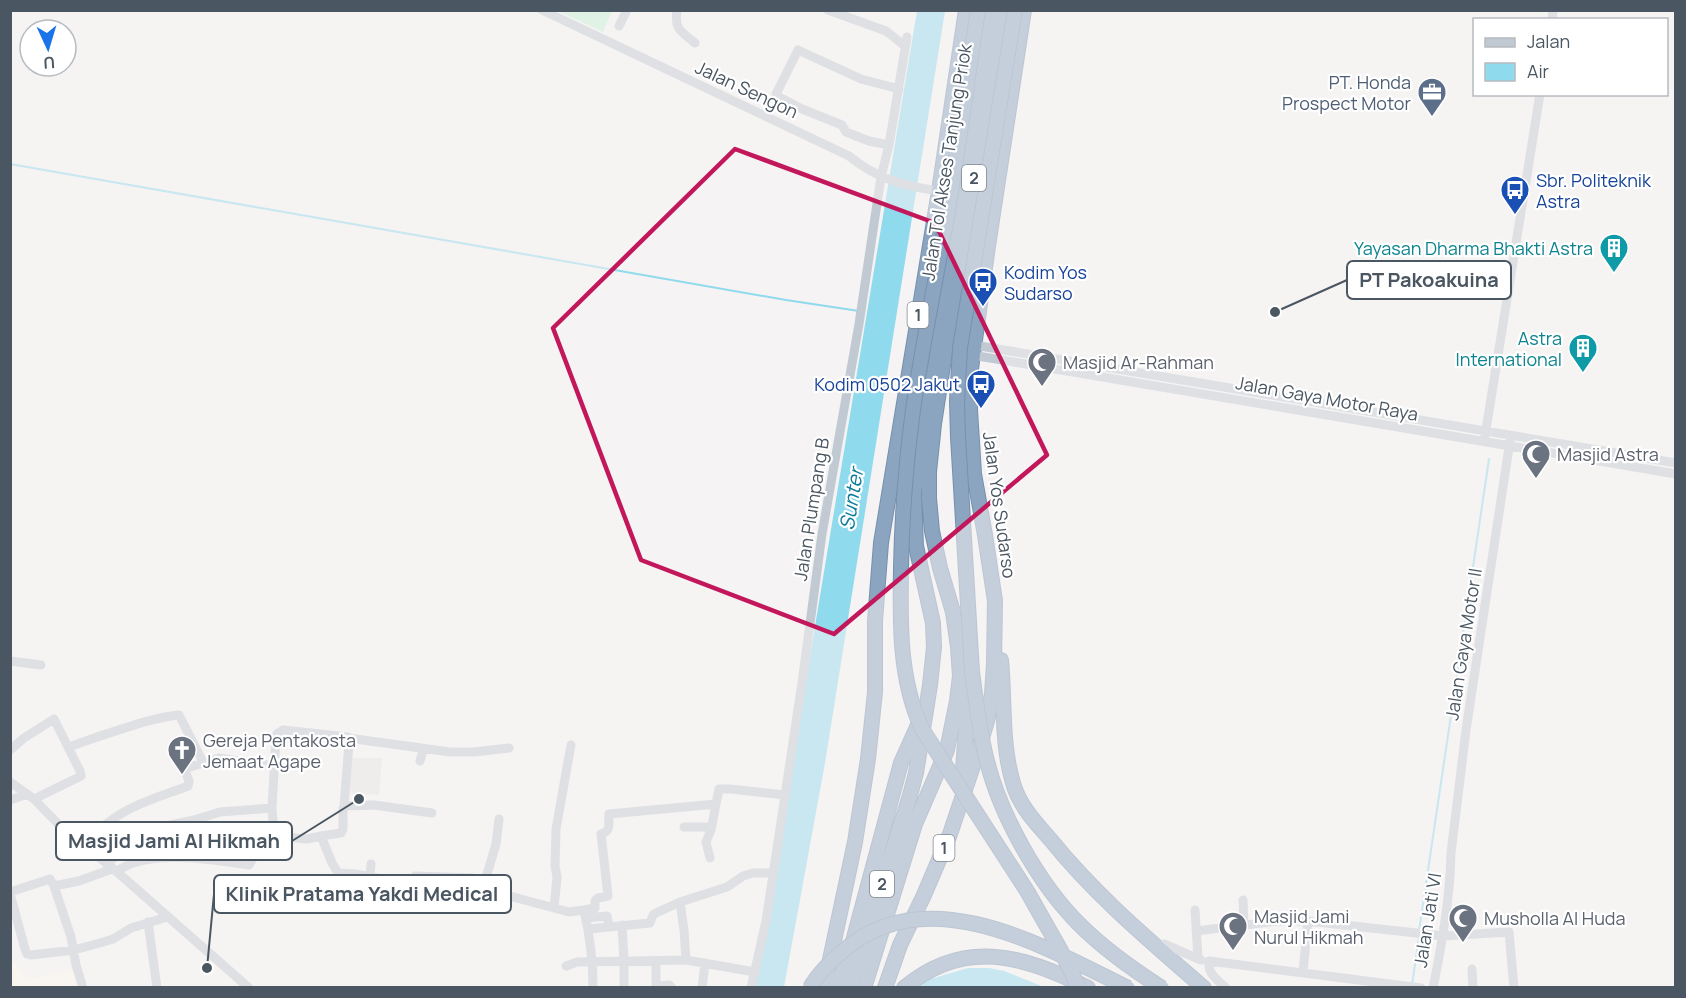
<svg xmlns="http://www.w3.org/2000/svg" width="1686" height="998" font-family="Manrope,sans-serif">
<rect width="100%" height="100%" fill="#f5f3f3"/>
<path fill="#fdf9ef" d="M 10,959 L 26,980 L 78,969 L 82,987 L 11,987 Z"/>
<path fill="#e6e4e5" d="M 347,758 L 382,758 L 379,795 L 350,793 L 347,774 Z"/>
<path fill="#c3f1d5" d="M 558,11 L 612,11 L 603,32 Z"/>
<path fill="#90daee" d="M 917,11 L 945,11 L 825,763 L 784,987 L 755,988 Z
M 968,968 L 989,968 L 1004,971 L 1044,987 L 915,988 L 927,980 Z"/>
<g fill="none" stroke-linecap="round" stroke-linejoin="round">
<path stroke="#90daee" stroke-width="2" d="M 10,164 L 786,300 L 859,311
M 1419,931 L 1489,459
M 1412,985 L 1419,937"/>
<g stroke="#7690ad" stroke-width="16">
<path id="highway" d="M 1001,660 C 1005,701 1001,743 1013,783 C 1019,805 1035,822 1050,839 C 1095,895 1150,941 1204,988
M 962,782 L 967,718 L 967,678
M 824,988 L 855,842 L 868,759 L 875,692 L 875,621 L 881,543 L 939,191 L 966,10
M 837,988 L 852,945 L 901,763 L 918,725
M 849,988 L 909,799 L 916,773 L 930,685 L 934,647 L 933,623 L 916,546 L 914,494 L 923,406 L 989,10
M 864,988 L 915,824 L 947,750 L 957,701 L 960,676 L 958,647 L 953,612 L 940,568 L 932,531 L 929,498 L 929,472 L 934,424 L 946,346 L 1002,10
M 885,988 L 900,945 L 924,895 L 950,834 L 979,748 L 987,721 L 992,694 L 994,664 L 995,601 L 985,535 L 974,474 L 970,410 L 971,369 L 988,246 L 1024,10
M 904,988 C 965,937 1025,956 1088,988"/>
</g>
<path stroke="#c1cad2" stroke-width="9" d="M 542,10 L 849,156 C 877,179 904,186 939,191
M 677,10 C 674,30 681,31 695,43
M 828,10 L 886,31 L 905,46
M 1552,20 L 1553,10
M 619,26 L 627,10
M 889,145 L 869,141 L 846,132 L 842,125 L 802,109 L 777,96 L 776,94 L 798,50 L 861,79 L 899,89
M 974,345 L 1676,463
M 972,355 L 1676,474
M 1485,436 L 1540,94
M 10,661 L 41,665
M 348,738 L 450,752 L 474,752 L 509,748
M 69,747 C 79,743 89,740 100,736 C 126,728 151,718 179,715 L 203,762
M 10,750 L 24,738 L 54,719 L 80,771 L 81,776 L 79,777 L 34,799
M 420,761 L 423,750
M 10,782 L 34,799 L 60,826 L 116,871 L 249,988
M 10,800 L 27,794
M 272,808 L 276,737 L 277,734 L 283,730 L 348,737 L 349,743 L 344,806
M 684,827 L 712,827
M 321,836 L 341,833 L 343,829 L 343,808 L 345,806 L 374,805 L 432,813
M 84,844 C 92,837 100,828 109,822 C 132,804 162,796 188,786 L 189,781 L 185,771 L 187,768 L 219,758 L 274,766
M 710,858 L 706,842 L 711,830 L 716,804
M 107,865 L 121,850 L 141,835 L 156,828 L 194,820 L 220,812 L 272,808 L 274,836 L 307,839 L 321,836 L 332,863 L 338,873 L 355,874 L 410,884 L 415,876 L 473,878 L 478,880 L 483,889 L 569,912 L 584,910 C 590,936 593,961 593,988
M 116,871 C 121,869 127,865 133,863 C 166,852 215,860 249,865 L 252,860 L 244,835 L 273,828
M 370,876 L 371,864
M 54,886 L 71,937 L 76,965 L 83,988
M 483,888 L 496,844 L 499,819
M 10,892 L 50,879 L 54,886 L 79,881 L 112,869
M 10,894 L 25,949 L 27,954 L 31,955 L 74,950 L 100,943 L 113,939 L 131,928 L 167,917
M 1243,900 L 1244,925
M 680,902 L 684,930 L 686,960
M 554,908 L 557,877 L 555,866 L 556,829 L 571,745
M 584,910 L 595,908 L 595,901 L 598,898 L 608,896 L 601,834 C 612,831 608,824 609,814 L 716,804 L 719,789 L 731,789 L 785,795
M 1195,910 L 1198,959
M 586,918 L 607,916 L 609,926
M 148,922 L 157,988
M 622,925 L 624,961 L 624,988
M 589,929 L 650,923 L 653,915 L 656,913 L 680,902 L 727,887 L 743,876 L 753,873 L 772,873
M 1196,931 L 1278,921 L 1308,921 L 1443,936 L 1509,932 L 1514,988
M 1164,944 L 1201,960
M 656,961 L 656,985 L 659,986 L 669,985 L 672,988
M 566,966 L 577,962 L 686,960 L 755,972
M 1472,969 L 1473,988
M 1303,972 L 1308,921
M 702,988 L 705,963
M 751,988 L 766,921 L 802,683 L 822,534 L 859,324 L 881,177 L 889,145 L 907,37
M 1226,988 C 1218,980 1207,974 1209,961 L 1421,988
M 1433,988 C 1442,943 1450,899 1451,853 L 1466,730 L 1510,441"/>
<use href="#highway" stroke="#8ba5c1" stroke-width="14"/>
<g stroke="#7690ad" stroke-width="16" stroke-linecap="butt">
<path id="highway-bridge" d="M 978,10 C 967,81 958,152 946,222 C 935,284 922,347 913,410 C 906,462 902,515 901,568 C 900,623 899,679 922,729 L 1027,891 L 1061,951 L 1079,988
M 1015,10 L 960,348 L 957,401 L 958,437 L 972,672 C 976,700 979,729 986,757 C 999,813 1038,883 1079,924 C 1103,948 1132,969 1162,988
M 810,988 C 818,973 831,961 844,950 C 928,878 1045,947 1128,988"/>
</g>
<use href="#highway-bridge" stroke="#8ba5c1" stroke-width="14"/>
</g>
<path d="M0 0H1686V998H0ZM 735,149 L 935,223 L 1047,455 L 834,634 L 641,560 L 553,328 Z" fill="#f5f3f3" fill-opacity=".55" fill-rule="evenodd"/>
<path fill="none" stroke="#c2185b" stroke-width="4.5" stroke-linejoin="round" d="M 735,149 L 935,223 L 1047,455 L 834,634 L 641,560 L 553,328 Z"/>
<defs>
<g id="office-pin" transform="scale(1.5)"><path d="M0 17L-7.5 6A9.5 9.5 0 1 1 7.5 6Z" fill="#5c6f8a" stroke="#fff"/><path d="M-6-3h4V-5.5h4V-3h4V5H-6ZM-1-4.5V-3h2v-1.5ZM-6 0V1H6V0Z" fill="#fff"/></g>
<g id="bus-pin" transform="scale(1.5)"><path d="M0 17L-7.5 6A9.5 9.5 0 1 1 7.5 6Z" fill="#1a4fb4" stroke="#fff"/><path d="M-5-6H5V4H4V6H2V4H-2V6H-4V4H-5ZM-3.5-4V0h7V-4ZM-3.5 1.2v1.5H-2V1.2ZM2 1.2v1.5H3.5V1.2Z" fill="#fff"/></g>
<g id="building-pin" transform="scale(1.5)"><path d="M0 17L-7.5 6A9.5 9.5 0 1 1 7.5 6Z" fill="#0f9aa8" stroke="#fff"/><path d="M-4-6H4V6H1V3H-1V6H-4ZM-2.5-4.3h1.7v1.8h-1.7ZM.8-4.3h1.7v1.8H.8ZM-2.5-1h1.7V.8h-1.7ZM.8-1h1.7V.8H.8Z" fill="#fff"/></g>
<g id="mosque-pin" transform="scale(1.5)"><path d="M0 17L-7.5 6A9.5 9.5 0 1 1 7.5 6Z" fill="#6b7280" stroke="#fff"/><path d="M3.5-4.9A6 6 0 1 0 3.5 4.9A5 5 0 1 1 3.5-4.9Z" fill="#fff"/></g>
<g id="church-pin" transform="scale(1.5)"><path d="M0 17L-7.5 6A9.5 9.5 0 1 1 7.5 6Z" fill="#6b7280" stroke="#fff"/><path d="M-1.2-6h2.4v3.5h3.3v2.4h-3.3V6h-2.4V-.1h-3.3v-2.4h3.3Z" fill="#fff"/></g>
</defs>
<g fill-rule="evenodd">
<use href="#office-pin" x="1432" y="92"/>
<use href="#bus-pin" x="1515" y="190"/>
<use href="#building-pin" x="1614" y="248"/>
<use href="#bus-pin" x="983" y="282"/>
<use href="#building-pin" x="1583" y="348"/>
<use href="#mosque-pin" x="1042" y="362"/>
<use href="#bus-pin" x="981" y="384"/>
<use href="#mosque-pin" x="1536" y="454"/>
<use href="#church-pin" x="182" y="750"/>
<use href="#mosque-pin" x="1463" y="918"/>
<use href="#mosque-pin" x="1233" y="926"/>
</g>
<g text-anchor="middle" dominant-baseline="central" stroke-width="4.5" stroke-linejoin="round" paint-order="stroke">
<g fill="#fff" stroke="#808990" stroke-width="1.5">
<rect x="962" y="165" width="24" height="26" rx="4.5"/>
<rect x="907.5" y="302" width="21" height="26" rx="4.5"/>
<rect x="933.5" y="835" width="21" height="26" rx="4.5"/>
<rect x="870" y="871" width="24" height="26" rx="4.5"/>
</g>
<g font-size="16" font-weight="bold" fill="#4a5661">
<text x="974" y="178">2</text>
<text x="918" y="315">1</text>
<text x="944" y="848">1</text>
<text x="882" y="884">2</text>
</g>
<g font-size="18" fill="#4e5e75" stroke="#fff" text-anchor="end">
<text x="1411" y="82">PT. Honda<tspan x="1411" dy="21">Prospect Motor</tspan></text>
</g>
<g font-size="18" fill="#4a5661" stroke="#fff">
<text transform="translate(747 89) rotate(25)">Jalan Sengon</text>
<text transform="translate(946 162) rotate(-81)">Jalan Tol Akses Tanjung Priok</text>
<text transform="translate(1327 398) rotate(10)">Jalan Gaya Motor Raya</text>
<text transform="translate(1000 505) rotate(82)">Jalan Yos Sudarso</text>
<text transform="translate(811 509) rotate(-81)">Jalan Plumpang B</text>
<text transform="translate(1463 644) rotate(-81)">Jalan Gaya Motor II</text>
<text transform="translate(1427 920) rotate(-81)">Jalan Jati VI</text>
</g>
<g font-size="18" fill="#164399" stroke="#fff" text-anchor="start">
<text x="1536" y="180">Sbr. Politeknik<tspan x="1536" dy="21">Astra</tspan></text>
<text x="1004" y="272">Kodim Yos<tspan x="1004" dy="21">Sudarso</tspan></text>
<text x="960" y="384" text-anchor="end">Kodim 0502 Jakut</text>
</g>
<g font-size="18" fill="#0d838f" stroke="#fff" text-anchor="end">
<text x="1593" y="248">Yayasan Dharma Bhakti Astra</text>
<text x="1562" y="338">Astra<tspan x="1562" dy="21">International</tspan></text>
</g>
<g font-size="18" fill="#5b616d" stroke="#fff" text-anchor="start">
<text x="1063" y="362">Masjid Ar-Rahman</text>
<text x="1557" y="454">Masjid Astra</text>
<text x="203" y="740">Gereja Pentakosta<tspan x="203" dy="21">Jemaat Agape</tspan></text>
<text x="1254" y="916">Masjid Jami<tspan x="1254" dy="21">Nurul Hikmah</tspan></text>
<text x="1484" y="918">Musholla Al Huda</text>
</g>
<g font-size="20" font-style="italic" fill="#0c7c9b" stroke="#fff">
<text transform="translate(851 499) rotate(-81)">Sunter</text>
</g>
</g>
<path fill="none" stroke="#4a5661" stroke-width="2" d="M1275 312L1347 280M359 799L292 841M207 968L214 894"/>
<g fill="#4a5661" stroke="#fff" stroke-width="2">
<circle cx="1275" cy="312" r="6"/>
<circle cx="359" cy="799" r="6"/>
<circle cx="207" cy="968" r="6"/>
</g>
<g fill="#fff" stroke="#4a5661" stroke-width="2">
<rect x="1347" y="261" width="164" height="38" rx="6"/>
<rect x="56" y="822" width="236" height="38" rx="6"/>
<rect x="214" y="875" width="297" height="38" rx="6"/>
</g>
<g font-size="20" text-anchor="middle" font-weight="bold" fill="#4a5661">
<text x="1429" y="287">PT Pakoakuina</text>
<text x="174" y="848">Masjid Jami Al Hikmah</text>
<text x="362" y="901">Klinik Pratama Yakdi Medical</text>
</g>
<rect width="1686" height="998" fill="none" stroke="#4a5661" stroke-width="24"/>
<rect x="1473" y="18" width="195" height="78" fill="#ffffff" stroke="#b7bbc0" stroke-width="1.5"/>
<rect x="1485" y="38" width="30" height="9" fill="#c1cad2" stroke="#b7bbc0" stroke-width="1.5"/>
<text x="1527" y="48" font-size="18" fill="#4a5661">Jalan</text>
<rect x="1485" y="63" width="30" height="18" fill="#90daee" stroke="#b7bbc0" stroke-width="1.5"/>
<text x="1527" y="78" font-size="18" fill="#4a5661">Air</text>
<g transform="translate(48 48) rotate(176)"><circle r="28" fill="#ffffff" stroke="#b7bbc0" stroke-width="1.5"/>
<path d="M0-4.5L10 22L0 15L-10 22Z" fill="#1a73e8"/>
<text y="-9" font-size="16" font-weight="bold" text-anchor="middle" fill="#4a5661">U</text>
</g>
</svg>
